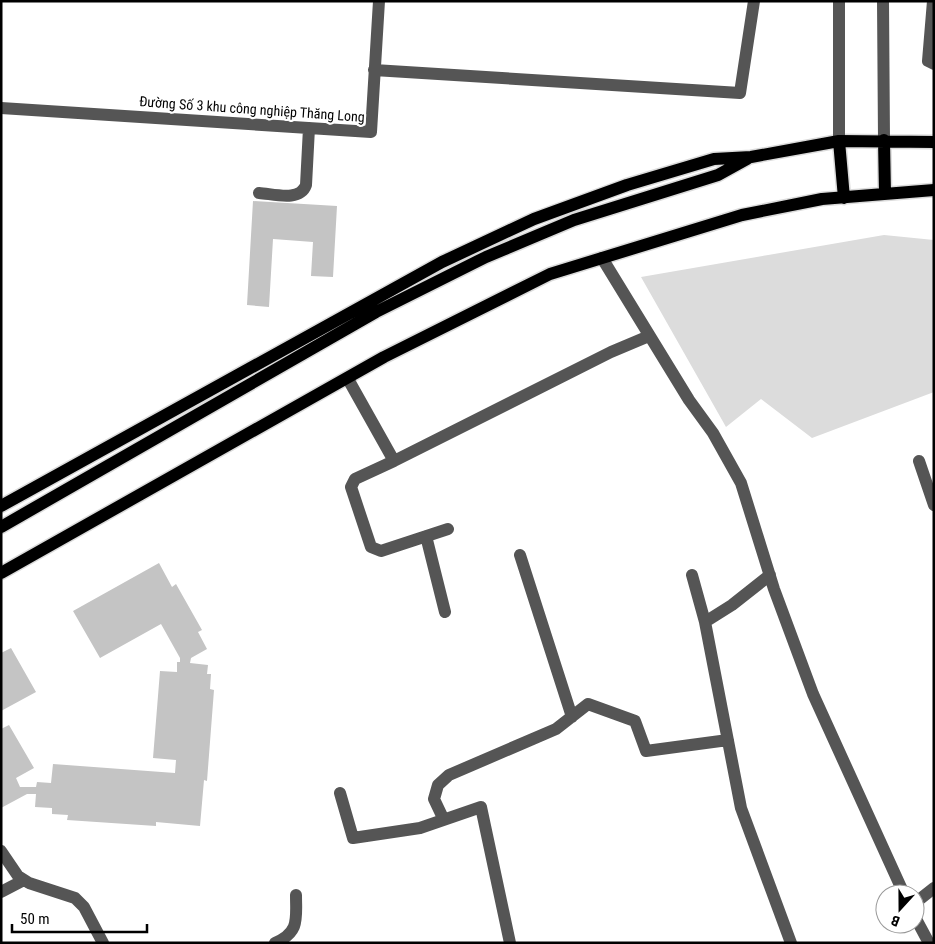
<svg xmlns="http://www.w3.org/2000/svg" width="935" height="944" font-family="'Roboto Condensed',sans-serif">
<rect width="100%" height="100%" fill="#fff"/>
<path fill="#dcdcdc" d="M 884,235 L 934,240 L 934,392 L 812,438 L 761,399 L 726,427 L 641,277 Z"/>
<path fill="#c4c4c4" d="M 253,201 L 337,206 L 333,277 L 311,276 L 313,242 L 273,239 L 269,307 L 247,305 Z
M 159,563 L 172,587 L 176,584 L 202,630 L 198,632 L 207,649 L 191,658 L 190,663 L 208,665 L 207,674 L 211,674 L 210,689 L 214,690 L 207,781 L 204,780 L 200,826 L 156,822 L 156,826 L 67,820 L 68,815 L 52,814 L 52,808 L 35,807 L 36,794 L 27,794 L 1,808 L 1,729 L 9,725 L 34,768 L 16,778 L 20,787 L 36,787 L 37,782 L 51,783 L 53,764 L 175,773 L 176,760 L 153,758 L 160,671 L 177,672 L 177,662 L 180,662 L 180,658 L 161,624 L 100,658 L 73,611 Z
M 11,648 L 36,692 L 1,711 L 1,653 Z"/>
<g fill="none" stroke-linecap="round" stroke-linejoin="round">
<g stroke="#dbdbdb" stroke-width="15">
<path id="major" d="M 884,140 L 885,194
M 839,141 L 844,198
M 1,506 L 442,262 L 534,219 L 627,185 L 714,159 L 751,157 L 839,141 L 934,142
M 1,527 L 376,312 L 486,257 L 574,220 L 718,175 L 747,159
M 1,573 L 384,357 L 550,274 L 742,215 L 822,199 L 934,190"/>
</g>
<path stroke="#555" stroke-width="12" d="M 839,1 L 839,141
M 883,1 L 884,140
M 933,1 L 928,61 L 934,64
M 374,70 L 740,93 L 754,1
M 1,108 L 371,132 L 379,1
M 259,193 C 274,194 300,202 306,185 L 309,128
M 602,258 L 689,400 L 713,433 L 741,483 L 774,589 L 813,694 L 904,894
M 348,379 L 394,461 L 611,352 L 649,336
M 394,461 L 355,479 L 351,487 L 371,547 L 381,551 L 448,529
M 919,461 L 934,505
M 426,536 L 445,612
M 520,555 L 572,717
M 692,575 L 705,622 L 741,808 L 791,943
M 705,622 L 732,605 L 770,575
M 340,793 L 353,838 L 420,828 L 481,807 L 510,943
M 443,818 L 434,799 L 438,785 L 449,775 L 556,729 L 588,704 L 635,721 L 646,751 L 728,740
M 1,851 L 18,876 L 29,883 L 75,898 L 84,907 L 103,943
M 1,892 L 24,880
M 915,903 L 934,888
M 915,917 L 929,943
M 275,943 C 300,932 296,919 296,895"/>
<use href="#major" stroke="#000" stroke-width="12"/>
</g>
<g text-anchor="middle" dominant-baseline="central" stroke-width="4.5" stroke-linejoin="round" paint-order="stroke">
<g font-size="14" fill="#000" stroke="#fff">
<text transform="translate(252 109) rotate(4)">Đường Số 3 khu công nghiệp Thăng Long</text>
</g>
</g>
<rect width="935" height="944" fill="none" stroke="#000000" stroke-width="5"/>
<g transform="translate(900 909) rotate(201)"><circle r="24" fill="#ffffff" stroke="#999999"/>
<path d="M0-4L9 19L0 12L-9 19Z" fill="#000000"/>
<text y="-8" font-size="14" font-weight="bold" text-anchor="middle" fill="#000000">B</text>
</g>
<path d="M12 924v8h135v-8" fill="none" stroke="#000000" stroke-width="2.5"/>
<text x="20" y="924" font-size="15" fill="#000000" stroke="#ffffff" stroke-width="4" paint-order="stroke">50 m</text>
</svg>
